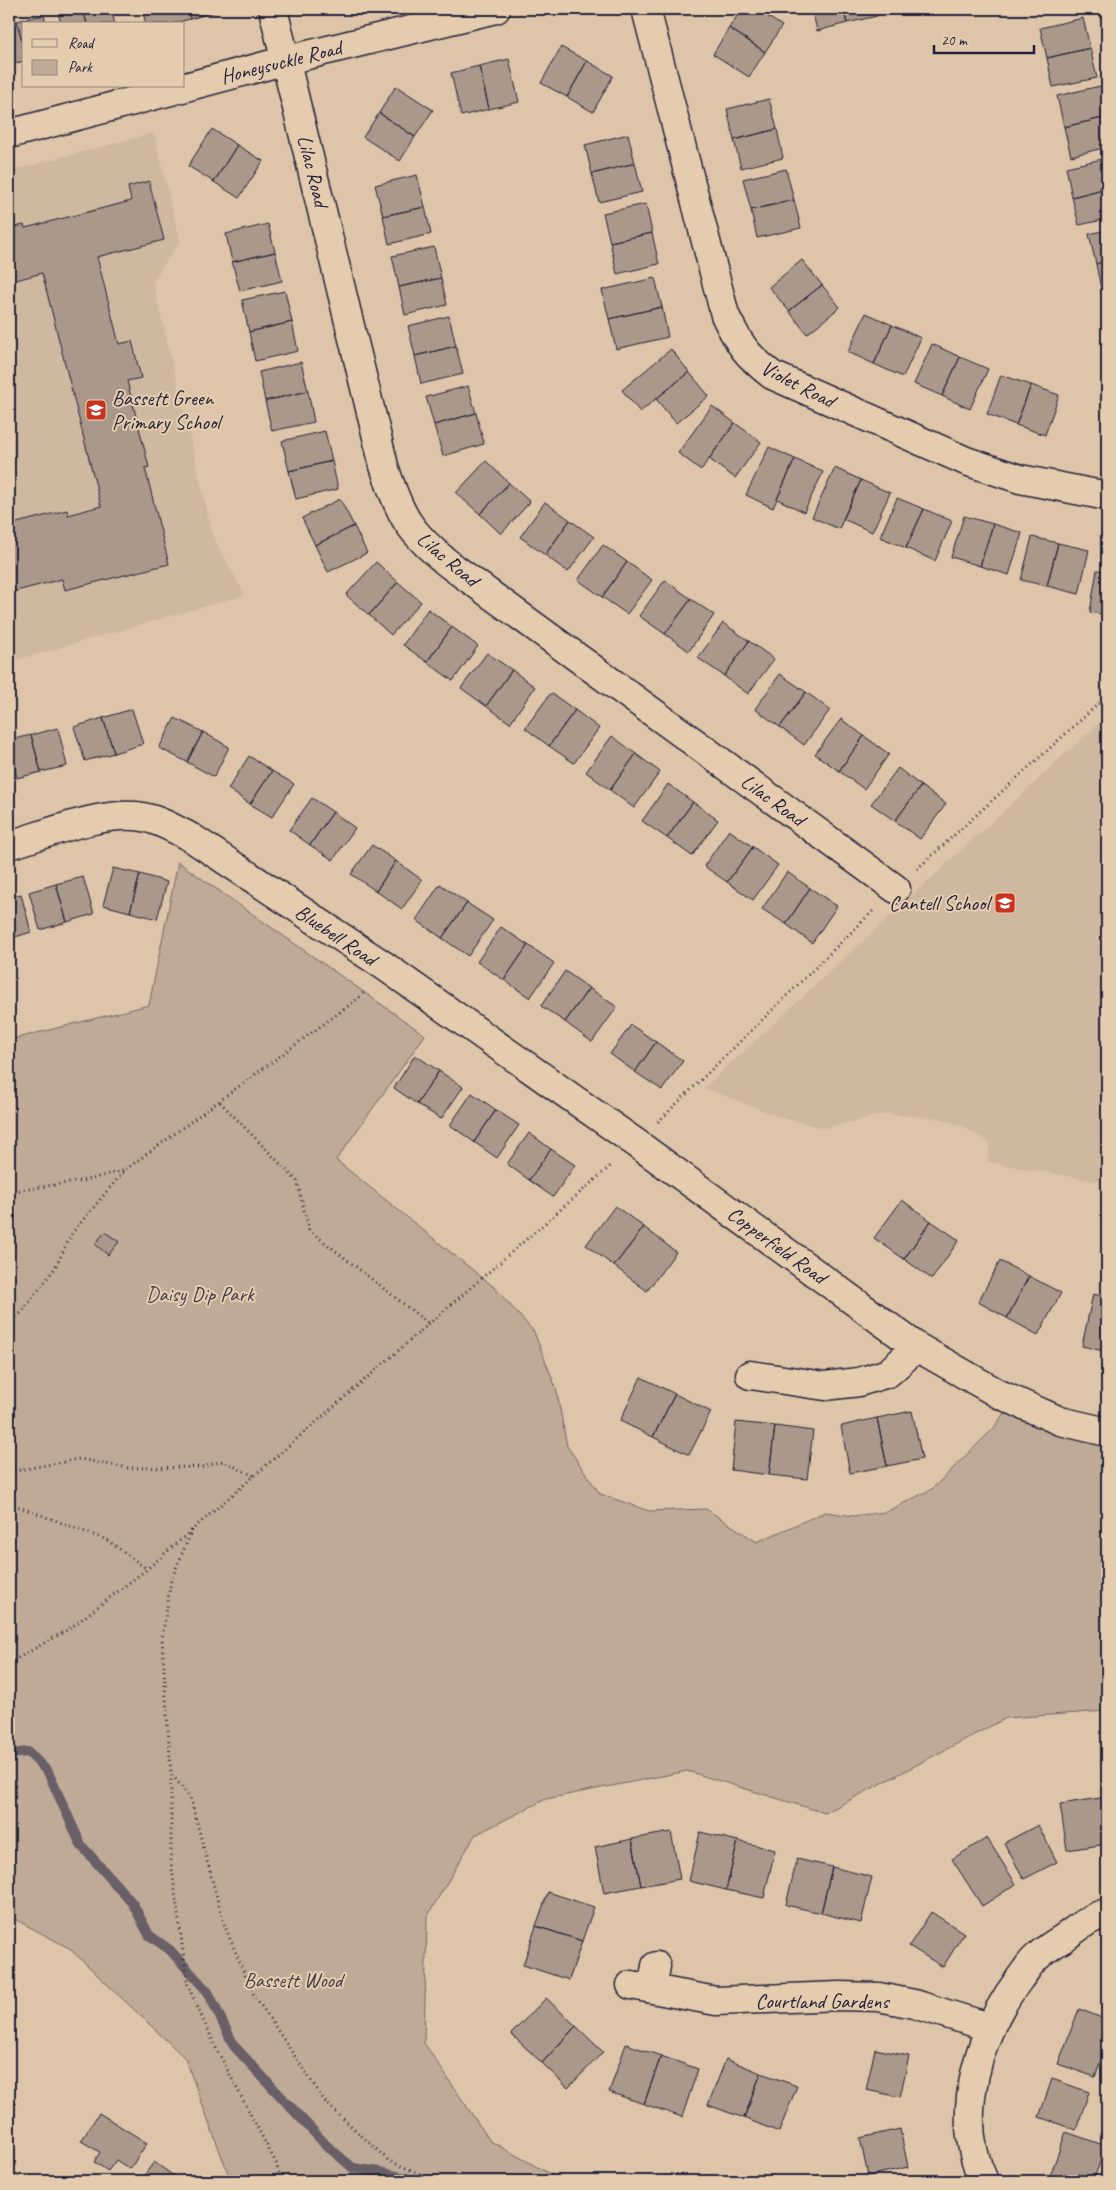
<svg xmlns="http://www.w3.org/2000/svg" width="1116" height="2190" font-family="Caveat,sans-serif">
<rect width="100%" height="100%" fill="#dec5a9"/>
<filter id="ink" filterUnits="userSpaceOnUse"><feTurbulence type="fractalNoise" baseFrequency=".02" numOctaves="2"/><feDisplacementMap in="SourceGraphic" scale="10" xChannelSelector="R" yChannelSelector="G"/><feConvolveMatrix kernelMatrix="1 2 1 2 8 2 1 2 1" color-interpolation-filters="sRGB"/></filter>
<g filter="url(#ink)">
<path fill="#ceb8a0" d="M 154,133 L 180,241 L 153,281 L 214,539 L 245,595 L 9,662 L 9,171 Z
M 1104,718 L 1107,719 L 1107,1183 L 988,1162 L 990,1143 L 962,1126 L 939,1118 L 886,1114 L 824,1128 L 782,1118 L 704,1088 Z"/>
<path fill="#bfaa97" stroke="#706669" d="M 178,862 L 425,1035 L 336,1160 L 495,1288 L 534,1332 L 556,1388 L 567,1446 L 600,1494 L 649,1511 L 706,1509 L 757,1542 L 825,1512 L 853,1516 L 886,1512 L 932,1489 L 994,1428 L 1004,1413 L 1080,1438 L 1107,1443 L 1107,1711 L 1006,1718 L 825,1813 L 687,1771 L 546,1799 L 475,1835 L 427,1917 L 424,2043 L 490,2141 L 563,2181 L 231,2181 L 185,2058 L 69,1948 L 9,1916 L 9,1040 L 149,1005 Z"/>
<g fill="none" stroke-linecap="round" stroke-linejoin="round">
<path stroke="#695f66" stroke-width="10" d="M 9,1754 L 28,1752 L 48,1772 L 81,1845 L 133,1904 L 149,1935 L 170,1950 L 208,1992 L 234,2046 L 326,2145 L 353,2168 L 380,2172 L 410,2179 L 412,2181"/>
</g>
<path fill="#aa988a" stroke="#22223b" d="M 71,9 L 83,9 L 87,24 L 61,24 L 58,12 Z
M 83,9 L 111,9 L 115,24 L 87,24 Z
M 142,9 L 188,9 L 190,19 L 171,24 L 146,24 Z
M 188,9 L 214,9 L 215,12 L 190,19 Z
M 742,9 L 756,9 L 782,26 L 765,52 L 729,28 Z
M 812,9 L 843,9 L 847,23 L 817,31 Z
M 843,9 L 875,9 L 877,16 L 847,23 Z
M 44,15 L 46,24 L 24,24 L 24,50 L 17,21 Z
M 1083,18 L 1090,48 L 1047,58 L 1040,28 Z
M 17,21 L 24,50 L 24,61 L 9,65 L 9,23 Z
M 729,28 L 765,52 L 749,77 L 713,54 Z
M 561,47 L 587,61 L 567,97 L 541,83 Z
M 1090,48 L 1097,78 L 1053,87 L 1047,58 Z
M 509,59 L 519,102 L 489,109 L 479,66 Z
M 587,61 L 613,76 L 593,112 L 567,97 Z
M 479,66 L 489,109 L 461,116 L 451,73 Z
M 396,86 L 433,110 L 415,137 L 379,113 Z
M 1100,86 L 1107,117 L 1064,127 L 1057,96 Z
M 769,99 L 777,129 L 734,140 L 727,109 Z
M 379,113 L 415,137 L 400,161 L 363,137 Z
M 1107,117 L 1107,147 L 1071,156 L 1064,127 Z
M 212,129 L 237,145 L 214,182 L 188,166 Z
M 777,129 L 783,158 L 741,168 L 734,140 Z
M 628,134 L 635,163 L 592,174 L 585,145 Z
M 237,145 L 263,161 L 239,198 L 214,182 Z
M 1107,158 L 1107,188 L 1072,197 L 1066,167 Z
M 635,163 L 642,192 L 599,202 L 592,174 Z
M 786,169 L 794,200 L 751,210 L 743,179 Z
M 417,175 L 425,207 L 383,216 L 375,185 Z
M 149,181 L 164,240 L 97,257 L 119,344 L 132,341 L 141,378 L 127,381 L 149,467 L 145,468 L 169,564 L 65,590 L 62,579 L 9,593 L 9,525 L 67,510 L 68,515 L 101,506 L 42,273 L 9,282 L 9,228 L 24,225 L 25,228 L 131,201 L 128,187 Z
M 1107,188 L 1107,219 L 1079,225 L 1072,197 Z
M 794,200 L 801,228 L 757,238 L 751,210 Z
M 646,204 L 652,233 L 610,242 L 603,213 Z
M 425,207 L 431,234 L 389,244 L 383,216 Z
M 268,224 L 275,252 L 232,262 L 226,234 Z
M 1107,230 L 1107,261 L 1096,264 L 1089,234 Z
M 652,233 L 659,264 L 617,274 L 610,242 Z
M 434,247 L 441,278 L 399,287 L 392,256 Z
M 275,252 L 282,281 L 240,291 L 232,262 Z
M 802,260 L 822,285 L 789,311 L 769,287 Z
M 1107,261 L 1107,293 L 1102,294 L 1096,264 Z
M 441,278 L 447,305 L 405,315 L 399,287 Z
M 655,278 L 662,307 L 609,319 L 602,290 Z
M 822,285 L 840,307 L 807,334 L 789,311 Z
M 285,291 L 292,322 L 249,332 L 242,300 Z
M 662,307 L 668,337 L 616,349 L 609,319 Z
M 866,313 L 892,325 L 874,364 L 848,352 Z
M 449,316 L 456,346 L 415,356 L 408,326 Z
M 292,322 L 298,351 L 255,361 L 249,332 Z
M 892,325 L 921,338 L 903,377 L 874,364 Z
M 932,344 L 960,357 L 942,396 L 914,384 Z
M 456,346 L 463,374 L 421,384 L 415,356 Z
M 671,349 L 689,372 L 640,412 L 622,390 Z
M 960,357 L 988,369 L 970,409 L 942,396 Z
M 301,362 L 308,391 L 265,401 L 259,372 Z
M 689,372 L 709,396 L 676,423 L 656,399 Z
M 1001,375 L 1031,385 L 1016,425 L 987,414 Z
M 1031,385 L 1059,395 L 1045,435 L 1016,425 Z
M 468,386 L 476,413 L 434,425 L 426,397 Z
M 308,391 L 314,422 L 272,431 L 265,401 Z
M 712,406 L 735,423 L 701,470 L 678,453 Z
M 476,413 L 484,444 L 443,456 L 434,425 Z
M 735,423 L 761,442 L 735,478 L 709,459 Z
M 325,431 L 332,461 L 289,471 L 282,441 Z
M 769,447 L 795,459 L 773,508 L 746,495 Z
M 795,459 L 823,472 L 804,512 L 777,499 Z
M 332,461 L 338,489 L 296,499 L 289,471 Z
M 486,461 L 509,483 L 480,514 L 456,493 Z
M 835,468 L 861,480 L 839,529 L 812,517 Z
M 861,480 L 890,493 L 872,532 L 843,519 Z
M 509,483 L 530,502 L 501,534 L 480,514 Z
M 897,498 L 924,509 L 906,548 L 880,537 Z
M 340,499 L 354,526 L 315,545 L 302,518 Z
M 545,502 L 570,520 L 545,555 L 520,537 Z
M 924,509 L 952,521 L 935,561 L 906,548 Z
M 964,516 L 993,524 L 980,566 L 951,557 Z
M 570,520 L 594,537 L 568,572 L 545,555 Z
M 993,524 L 1022,533 L 1009,575 L 980,566 Z
M 354,526 L 367,553 L 328,572 L 315,545 Z
M 1032,537 L 1058,543 L 1047,586 L 1021,580 Z
M 1058,543 L 1089,550 L 1079,594 L 1047,586 Z
M 603,545 L 627,562 L 602,597 L 578,580 Z
M 376,562 L 398,582 L 369,615 L 346,595 Z
M 627,562 L 652,580 L 627,614 L 602,597 Z
M 1097,570 L 1107,571 L 1107,615 L 1090,612 Z
M 665,580 L 691,599 L 665,634 L 639,616 Z
M 398,582 L 421,602 L 391,635 L 369,615 Z
M 691,599 L 714,615 L 689,651 L 665,634 Z
M 428,609 L 452,627 L 427,662 L 403,645 Z
M 723,623 L 749,641 L 724,676 L 698,658 Z
M 452,627 L 478,646 L 453,681 L 427,662 Z
M 749,641 L 774,659 L 748,694 L 724,676 Z
M 487,653 L 512,670 L 486,706 L 461,688 Z
M 512,670 L 535,687 L 510,723 L 486,706 Z
M 780,674 L 806,692 L 780,727 L 755,709 Z
M 806,692 L 830,710 L 804,745 L 780,727 Z
M 551,693 L 575,710 L 549,746 L 525,728 Z
M 132,709 L 143,744 L 114,753 L 103,718 Z
M 575,710 L 599,728 L 574,763 L 549,746 Z
M 103,718 L 114,753 L 85,761 L 74,727 Z
M 175,718 L 203,732 L 187,762 L 159,748 Z
M 841,719 L 864,736 L 839,771 L 815,754 Z
M 58,728 L 67,766 L 41,772 L 31,735 Z
M 203,732 L 229,747 L 214,777 L 187,762 Z
M 31,735 L 41,772 L 17,778 L 9,740 Z
M 612,736 L 636,754 L 610,790 L 586,772 Z
M 864,736 L 889,754 L 864,789 L 839,771 Z
M 636,754 L 660,772 L 634,808 L 610,790 Z
M 249,756 L 272,771 L 250,804 L 228,789 Z
M 898,768 L 921,786 L 895,821 L 871,804 Z
M 272,771 L 294,784 L 272,817 L 250,804 Z
M 668,784 L 693,802 L 667,838 L 642,821 Z
M 921,786 L 946,804 L 920,839 L 895,821 Z
M 312,798 L 333,812 L 310,845 L 289,830 Z
M 693,802 L 718,820 L 692,856 L 667,838 Z
M 333,812 L 355,828 L 333,860 L 310,845 Z
M 729,830 L 753,847 L 727,882 L 704,866 Z
M 372,845 L 396,861 L 376,891 L 351,874 Z
M 753,847 L 778,865 L 753,900 L 727,882 Z
M 396,861 L 422,880 L 402,909 L 376,891 Z
M 113,868 L 140,874 L 130,912 L 103,905 Z
M 787,872 L 810,888 L 786,924 L 762,909 Z
M 140,874 L 167,882 L 157,919 L 130,912 Z
M 83,877 L 94,914 L 67,922 L 56,884 Z
M 56,884 L 67,922 L 40,930 L 29,892 Z
M 440,884 L 467,903 L 442,938 L 416,920 Z
M 810,888 L 837,906 L 812,943 L 786,924 Z
M 21,894 L 31,932 L 9,939 L 9,897 Z
M 467,903 L 493,920 L 468,956 L 442,938 Z
M 501,927 L 528,945 L 504,980 L 477,962 Z
M 528,945 L 554,963 L 530,998 L 504,980 Z
M 565,971 L 589,988 L 565,1022 L 541,1006 Z
M 589,988 L 617,1007 L 592,1042 L 565,1022 Z
M 631,1025 L 656,1042 L 635,1072 L 610,1054 Z
M 656,1042 L 683,1061 L 662,1090 L 635,1072 Z
M 415,1055 L 439,1071 L 417,1104 L 394,1088 Z
M 439,1071 L 463,1087 L 441,1119 L 417,1104 Z
M 472,1093 L 496,1110 L 474,1142 L 450,1125 Z
M 496,1110 L 519,1125 L 497,1158 L 474,1142 Z
M 529,1133 L 551,1149 L 529,1180 L 507,1164 Z
M 551,1149 L 575,1165 L 553,1197 L 529,1180 Z
M 902,1200 L 931,1221 L 904,1259 L 874,1238 Z
M 615,1206 L 644,1227 L 614,1266 L 586,1245 Z
M 931,1221 L 959,1240 L 932,1279 L 904,1259 Z
M 644,1227 L 676,1252 L 647,1291 L 614,1266 Z
M 105,1232 L 119,1242 L 108,1255 L 95,1244 Z
M 1000,1261 L 1029,1276 L 1007,1318 L 978,1302 Z
M 1029,1276 L 1061,1293 L 1038,1335 L 1007,1318 Z
M 1093,1294 L 1107,1297 L 1107,1352 L 1082,1346 Z
M 641,1377 L 675,1394 L 653,1437 L 620,1421 Z
M 675,1394 L 711,1412 L 689,1455 L 653,1437 Z
M 912,1411 L 922,1459 L 887,1466 L 877,1418 Z
M 877,1418 L 887,1466 L 850,1473 L 841,1426 Z
M 736,1422 L 775,1426 L 769,1475 L 731,1470 Z
M 775,1426 L 813,1431 L 807,1479 L 769,1475 Z
M 1107,1797 L 1107,1844 L 1067,1850 L 1060,1804 Z
M 1038,1825 L 1057,1862 L 1024,1879 L 1004,1843 Z
M 671,1832 L 680,1879 L 641,1886 L 632,1839 Z
M 700,1832 L 738,1841 L 726,1890 L 689,1881 Z
M 987,1838 L 1016,1884 L 982,1906 L 952,1859 Z
M 632,1839 L 641,1886 L 604,1893 L 595,1847 Z
M 738,1841 L 775,1850 L 764,1898 L 726,1890 Z
M 797,1859 L 832,1867 L 821,1913 L 786,1905 Z
M 832,1867 L 872,1877 L 861,1923 L 821,1913 Z
M 548,1892 L 594,1907 L 582,1941 L 536,1926 Z
M 931,1912 L 964,1933 L 943,1967 L 909,1946 Z
M 536,1926 L 582,1941 L 569,1980 L 523,1965 Z
M 546,1998 L 576,2026 L 542,2063 L 511,2034 Z
M 1079,2009 L 1107,2020 L 1107,2044 L 1095,2077 L 1058,2064 Z
M 576,2026 L 603,2052 L 568,2088 L 542,2063 Z
M 626,2044 L 661,2056 L 644,2104 L 609,2092 Z
M 875,2049 L 909,2056 L 900,2097 L 866,2090 Z
M 661,2056 L 698,2069 L 682,2117 L 644,2104 Z
M 726,2059 L 761,2073 L 744,2118 L 708,2105 Z
M 761,2073 L 797,2086 L 779,2132 L 744,2118 Z
M 1052,2079 L 1089,2092 L 1076,2130 L 1039,2117 Z
M 99,2113 L 147,2143 L 130,2169 L 116,2160 L 108,2171 L 94,2162 L 100,2152 L 81,2141 Z
M 900,2129 L 908,2167 L 868,2176 L 860,2138 Z
M 1066,2132 L 1106,2146 L 1093,2181 L 1048,2181 Z
M 154,2162 L 181,2181 L 140,2181 Z"/>
<g fill="none" stroke-linecap="round" stroke-linejoin="round">
<g stroke="#22223b" stroke-width="31">
<path id="minor" d="M 273,9 L 384,466 C 400,516 409,532 450,565 L 896,889
M 646,9 L 725,315 C 739,344 746,355 772,375 L 966,461 L 1020,479 L 1107,496
M 9,134 L 287,60 L 496,9
M 9,845 C 47,834 104,810 143,817 C 160,820 176,830 192,838 L 383,965 L 636,1143 L 917,1347 L 999,1394 L 1060,1421 L 1107,1432
M 750,1375 L 825,1386 L 859,1382 L 888,1373 L 917,1347
M 631,1985 L 716,2001 L 839,1996 L 879,1997 L 914,2004 L 989,2027
M 652,1989 L 656,1966
M 984,2181 C 952,2116 979,2032 1020,1978 C 1026,1971 1030,1962 1037,1957 C 1045,1949 1056,1943 1065,1937 C 1079,1927 1090,1917 1107,1913"/>
</g>
<path stroke="#22223b" stroke-width="3" stroke-dasharray="1 4" stroke-linecap="butt" d="M 917,869 L 1107,696
M 220,1102 L 297,1181 L 309,1230 L 429,1324
M 658,1122 L 873,911
M 9,1192 L 87,1180 L 125,1170
M 9,1324 L 22,1312 L 55,1268 L 72,1233 L 125,1170 L 359,998 L 365,991
M 9,1472 L 79,1459 L 128,1468 L 202,1467 L 223,1461 L 254,1476
M 9,1503 L 107,1540 L 147,1569
M 192,1530 L 171,1580 L 162,1639 L 171,1773 L 171,1861 L 182,1944 L 188,1986 L 217,2050 L 276,2163 L 281,2181
M 9,1663 L 69,1629 L 147,1569 L 613,1164
M 172,1775 L 190,1797 L 224,1924 L 252,1992 L 326,2103 L 389,2161 L 425,2176 L 426,2181"/>
<use href="#minor" stroke="#e6ccae" stroke-width="28"/>
</g>
</g>
<defs>
<g id="school-square" transform="scale(1.125)"><rect x="-9" y="-9" width="18" height="18" rx="4" fill="#c8321e" stroke="#e6ccae"/><path d="M0-5L7-2L0 1L-7-2ZM-4 1L0 2.5L4 1V4Q0 6-4 4Z" fill="#fff"/></g>
</defs>
<g fill-rule="evenodd">
<use href="#school-square" x="96" y="410"/>
<use href="#school-square" x="1005" y="903"/>
</g>
<g text-anchor="middle" dominant-baseline="central" stroke-width="4" stroke-linejoin="round" paint-order="stroke">
<g font-size="21" fill="#22223b" stroke="#e6ccae">
<text transform="translate(281 62) rotate(-14)">Honeysuckle Road</text>
<text transform="translate(313 171) rotate(76)">Lilac Road</text>
<text transform="translate(798 384) rotate(27)">Violet Road</text>
<text transform="translate(448 559) rotate(40)">Lilac Road</text>
<text transform="translate(773 800) rotate(36)">Lilac Road</text>
<text transform="translate(336 935) rotate(34)">Bluebell Road</text>
<text transform="translate(777 1245) rotate(36)">Copperfield Road</text>
<text x="822" y="2001">Courtland Gardens</text>
</g>
<g font-size="21" fill="#22223b" stroke="#e6ccae" text-anchor="start">
<text x="112" y="398">Bassett Green<tspan x="112" dy="24">Primary School</tspan></text>
<text x="989" y="903" text-anchor="end">Cantell School</text>
</g>
<g font-size="21" fill="#413d4d" stroke="#e6ccae">
<text x="200" y="1294">Daisy Dip Park</text>
<text x="293" y="1980">Bassett Wood</text>
</g>
</g>
<rect width="1116" height="2190" fill="none" stroke="#e6ccae" stroke-width="30"/>
<rect x="15" y="15" width="1086" height="2160" fill="none" stroke="#22223b" stroke-width="2" filter="url(#ink)"/>
<rect x="22" y="22" width="162" height="65" fill="#e6ccae" stroke="#988880"/>
<rect x="32" y="39" width="25" height="8" fill="#e6ccae" stroke="#988880"/>
<text x="68" y="48" font-size="15" fill="#22223b">Road</text>
<rect x="32" y="60" width="25" height="15" fill="#bfaa97" stroke="#988880"/>
<text x="68" y="72" font-size="15" fill="#22223b">Park</text>
<path d="M934 45v8h100v-8" fill="none" stroke="#22223b" stroke-width="2.5"/>
<text x="941" y="45" font-size="15" fill="#22223b" stroke="#e6ccae" stroke-width="4" paint-order="stroke">20 m</text>
</svg>
